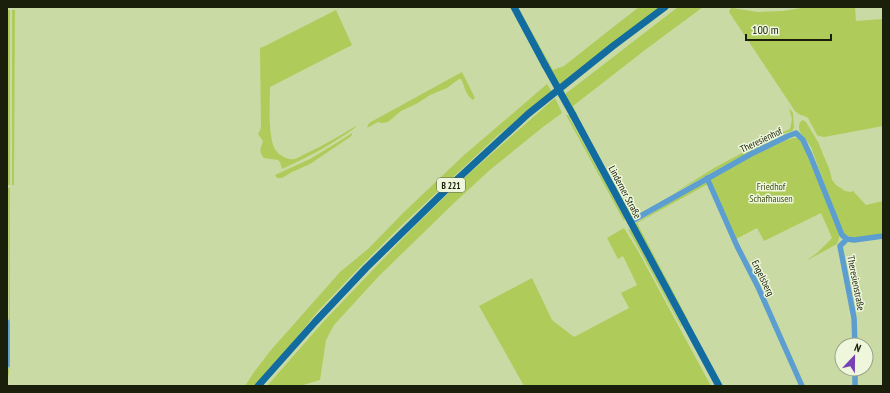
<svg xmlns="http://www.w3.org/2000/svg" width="890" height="393" font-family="'PT Sans Narrow',sans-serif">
<rect width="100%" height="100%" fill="#cadaa4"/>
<path fill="#afcc5a" d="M 518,7 L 553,70 L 564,66 L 612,28 L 639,7 L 662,7 L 559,86 Z
M 678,7 L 703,7 L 645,50 L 573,106 L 589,140 L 633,217 L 631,217 L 564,95 Z
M 803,7 L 855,7 L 856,21 L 883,19 L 883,126 L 824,137 L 819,136 L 817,135 L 808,118 C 802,114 801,117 795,111 L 729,12 L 730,9 L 732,8 L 758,12 L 783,11 L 801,8 Z
M 8,10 L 10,10 L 10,185 L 8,185 Z
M 12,10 L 15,10 L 14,185 L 12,185 Z
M 336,10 L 352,45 L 270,87 C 270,106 268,127 273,145 C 275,152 284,159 291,159 C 295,160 299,157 303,155 C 321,147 339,136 356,126 L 356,127 C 333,144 308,157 282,169 L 280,162 L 278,160 L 264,158 C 258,151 261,148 263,141 L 258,134 L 261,128 L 260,48 L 265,46 Z
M 462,72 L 475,98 L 473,100 C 465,95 465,86 461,79 L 459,79 L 447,88 L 430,95 L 418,103 L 401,111 L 388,122 L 382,123 L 378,122 L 367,128 L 369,123 Z
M 547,84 L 552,92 L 497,136 L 403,224 L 356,271 L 318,311 L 286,351 L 256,386 L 245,386 L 254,372 L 271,350 L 340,272 L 368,249 L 403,213 L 463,156 Z
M 555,98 L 562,113 L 543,127 L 491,169 L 454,203 L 379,276 L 334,325 L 326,340 L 320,380 L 300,386 L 267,386 L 324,321 L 413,228 L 464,178 Z
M 789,108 L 793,113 L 794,128 L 792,131 L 785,133 L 674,193 L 714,168 L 772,137 L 790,129 L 792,119 Z
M 566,115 L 568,115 L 625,219 L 624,221 Z
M 803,120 L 806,122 L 818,142 L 830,171 L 832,180 L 836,185 L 845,191 L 851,192 L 853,191 L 866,205 L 883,201 L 883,235 L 867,238 L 850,237 L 843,233 L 833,208 L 811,147 C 805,137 796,133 800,122 Z
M 352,133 L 352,135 L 350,137 L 310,164 L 292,172 L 282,178 L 277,178 L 275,175 L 310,159 L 338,142 Z
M 793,138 L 797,138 L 802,143 L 839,232 L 839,239 L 837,244 L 806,261 L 817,253 L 832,238 L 821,213 L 764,241 L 757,228 L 736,239 L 709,179 L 762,151 L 784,141 Z
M 705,182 L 708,184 L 637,223 L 688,320 L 687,323 L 634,226 L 637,222 Z
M 8,188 L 10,188 L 10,365 L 7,386 L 7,377 L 9,366 Z
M 624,228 L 638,251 L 711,386 L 524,386 L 479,306 L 532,278 L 552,320 L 574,337 L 629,308 L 621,293 L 637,285 L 623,256 L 618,259 L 607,238 Z
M 628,229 L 631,230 L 682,326 L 681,326 Z"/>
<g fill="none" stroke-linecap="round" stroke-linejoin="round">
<path stroke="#5b9ecf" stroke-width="5.5" d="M 707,178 L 737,246 L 758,287 L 802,386
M 630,222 L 751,154 L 788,136 L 796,133 L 803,140 L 810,155 L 842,235 L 847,239
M 7,322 L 7,365
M 855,345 L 854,318 L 840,246 L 847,239 L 854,240 L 883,236
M 855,369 L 855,386"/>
<path stroke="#126ca0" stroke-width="7" d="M 514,7 L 545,65
M 573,115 L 719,386
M 258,386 L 315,322 L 366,268 L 451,185 L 528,114 L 613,46 L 665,7"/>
<path stroke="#126ca0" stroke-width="7" d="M 545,65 L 573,115"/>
</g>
<g text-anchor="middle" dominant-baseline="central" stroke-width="3" stroke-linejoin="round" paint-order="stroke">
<rect fill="#eef7dc" stroke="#596049" stroke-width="1" x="437" y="178" width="28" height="14" rx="3"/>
<g font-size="9" font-weight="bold" fill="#191f0a">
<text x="451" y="185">B 221</text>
</g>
<g font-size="10" fill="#191f0a" stroke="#eef7dc">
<text transform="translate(761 140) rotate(-26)">Theresienhof</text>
<text transform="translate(625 192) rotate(62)">Linderner Straße</text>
<text transform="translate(763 278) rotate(64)">Engelsberg</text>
<text transform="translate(856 283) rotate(79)">Theresienstraße</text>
</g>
<g font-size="10" fill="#3e4b16" stroke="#eef7dc">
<text x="771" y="186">Friedhof<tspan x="771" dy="12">Schafhausen</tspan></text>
</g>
</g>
<rect width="890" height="393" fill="none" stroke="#191f0a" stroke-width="16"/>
<g transform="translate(854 357) rotate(22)"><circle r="19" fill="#eef7dc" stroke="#99a188"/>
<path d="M0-3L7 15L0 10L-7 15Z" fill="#7941b8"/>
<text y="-6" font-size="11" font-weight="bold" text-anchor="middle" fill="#191f0a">N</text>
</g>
<path d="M746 34v6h85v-6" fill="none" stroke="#191f0a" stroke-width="2"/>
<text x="752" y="34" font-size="12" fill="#191f0a" stroke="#eef7dc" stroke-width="3" paint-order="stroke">100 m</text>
</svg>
